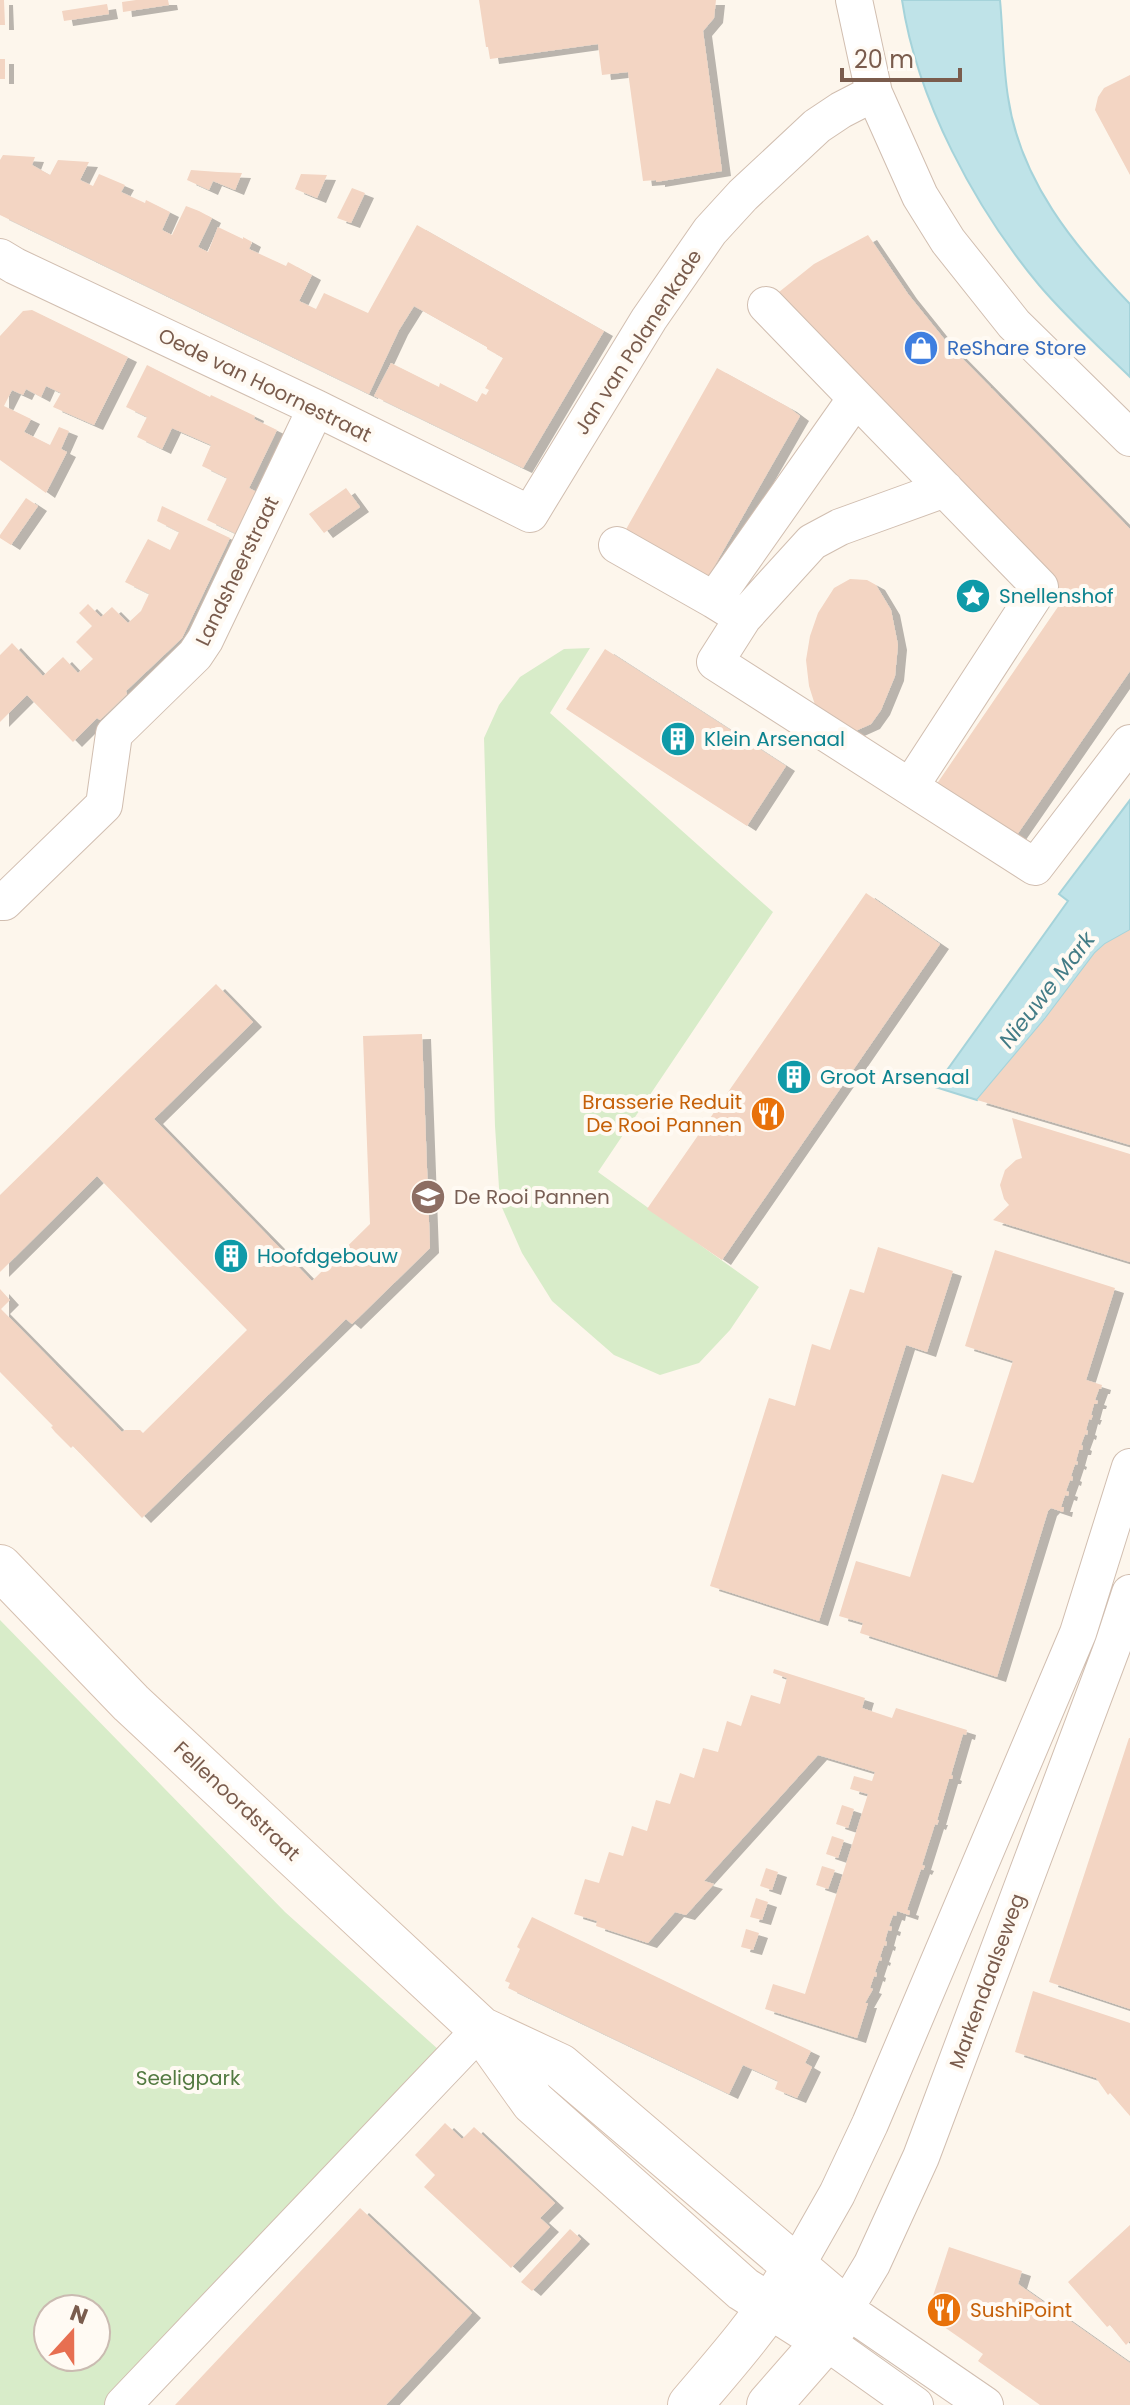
<svg xmlns="http://www.w3.org/2000/svg" width="1130" height="2405" font-family="Poppins,sans-serif">
<defs>
<filter id="shadow"><feDropShadow dx="9" dy="5" stdDeviation="0" flood-color="#0004"/></filter>
</defs>
<rect width="100%" height="100%" fill="#fdf6ec"/>
<path fill="#d8ecc9" fill-rule="evenodd" d="M 590,648 L 550,713 L 773,912 L 598,1172 L 759,1287 L 730,1330 L 699,1363 L 660,1375 L 614,1355 L 552,1301 L 522,1253 L 500,1203 L 495,1126 L 484,738 L 499,705 L 520,677 L 564,649 Z
M 0,1620 L 285,1912 L 439,2050 L 137,2405 L 0,2405 ZM 48,2309 L 96,2309 L 96,2357 L 48,2357 Z"/>
<path fill="#bfe3e8" stroke="#a5d3da" stroke-width="2" d="M 902,0 L 1000,0 C 1003,32 1003,65 1008,97 C 1020,180 1074,246 1130,304 L 1130,377 C 1099,347 1067,318 1039,285 C 975,208 917,100 902,0 Z
M 1130,800 L 1130,930 L 1105,944 L 1095,953 L 1045,1019 L 977,1100 L 935,1087 L 1068,901 L 1059,894 Z"/>
<path fill="#f3d5c3" filter="url(#shadow)" d="M 0,0 L 4,0 L 5,25 L 0,25 Z
M 136,0 L 168,0 L 169,5 L 123,12 L 122,2 Z
M 479,0 L 716,0 L 714,18 L 703,31 L 722,171 L 656,182 L 656,180 L 643,181 L 628,72 L 602,75 L 598,44 L 490,59 L 488,47 L 486,47 Z
M 107,4 L 109,14 L 64,21 L 62,11 Z
M 0,59 L 5,59 L 5,79 L 0,79 Z
M 1130,75 L 1130,175 L 1095,110 L 1098,97 L 1104,88 Z
M 3,155 L 35,157 L 32,165 L 50,175 L 58,160 L 89,162 L 80,180 L 93,186 L 99,174 L 125,185 L 121,192 L 145,203 L 146,200 L 170,212 L 162,230 L 172,235 L 186,206 L 199,211 L 212,218 L 198,247 L 208,252 L 218,227 L 243,239 L 243,237 L 252,242 L 249,249 L 286,266 L 288,262 L 312,275 L 299,301 L 316,309 L 324,293 L 368,313 L 417,225 L 604,331 L 523,468 L 374,396 L 391,363 L 439,387 L 440,383 L 477,402 L 482,393 L 486,395 L 489,390 L 485,388 L 503,358 L 487,349 L 487,347 L 414,306 L 399,330 L 369,394 L 0,215 L 0,160 Z
M 191,170 L 218,172 L 242,173 L 235,190 L 213,181 L 209,190 L 187,180 Z
M 301,174 L 327,175 L 317,198 L 295,189 Z
M 352,188 L 365,193 L 351,223 L 337,218 Z
M 868,235 L 908,294 L 949,345 L 1130,529 L 1130,671 L 1012,842 L 934,788 L 1064,598 L 769,300 L 814,264 Z
M 32,310 L 128,357 L 94,425 L 53,407 L 61,393 L 46,386 L 41,397 L 26,389 L 23,395 L 12,390 L 4,406 L 31,419 L 24,432 L 50,445 L 59,427 L 69,431 L 61,449 L 67,452 L 46,493 L 0,460 L 0,336 L 23,311 Z
M 147,365 L 210,397 L 211,395 L 255,416 L 254,419 L 277,430 L 249,488 L 262,495 L 241,536 L 207,520 L 227,478 L 202,466 L 211,445 L 172,428 L 162,449 L 137,437 L 147,417 L 126,407 Z
M 717,368 L 788,407 L 800,416 L 703,586 L 620,540 Z
M 346,488 L 360,507 L 324,533 L 309,514 Z
M 26,498 L 38,506 L 11,545 L 0,538 L 0,535 Z
M 162,506 L 230,538 L 182,638 L 126,691 L 127,694 L 100,720 L 97,718 L 73,742 L 27,695 L 0,722 L 0,655 L 12,643 L 43,676 L 63,657 L 78,673 L 93,659 L 76,642 L 92,626 L 79,613 L 88,604 L 101,617 L 112,607 L 128,623 L 141,611 L 149,594 L 125,582 L 148,539 L 170,550 L 179,532 L 157,521 Z
M 850,579 L 867,580 L 876,585 L 891,610 L 898,645 L 895,676 L 881,710 L 871,724 L 851,733 L 816,708 L 809,686 L 806,660 L 810,636 L 818,613 L 834,588 Z
M 605,649 L 786,766 L 747,826 L 566,709 Z
M 866,893 L 940,944 L 722,1260 L 647,1209 Z
M 1130,930 L 1130,1145 L 977,1100 L 1045,1019 L 1095,953 L 1105,944 Z
M 216,984 L 253,1022 L 154,1119 L 312,1281 L 370,1224 L 363,1036 L 422,1034 L 430,1248 L 352,1324 L 346,1319 L 142,1518 L 73,1446 L 71,1448 L 55,1432 L 51,1427 L 53,1426 L 0,1372 L 0,1289 L 10,1300 L 1,1309 L 122,1432 L 125,1430 L 140,1430 L 143,1433 L 247,1330 L 97,1176 L 0,1272 L 0,1195 Z
M 1012,1118 L 1130,1154 L 1130,1262 L 993,1220 L 1009,1205 L 1004,1199 L 1000,1185 L 1005,1170 L 1016,1160 L 1022,1158 Z
M 878,1247 L 953,1271 L 927,1352 L 906,1345 L 819,1621 L 710,1586 L 769,1398 L 795,1406 L 812,1344 L 830,1350 L 850,1289 L 864,1293 Z
M 995,1250 L 1115,1288 L 1086,1380 L 1102,1385 L 1101,1389 L 1099,1389 L 1095,1400 L 1098,1401 L 1097,1404 L 1094,1404 L 1091,1415 L 1093,1415 L 1091,1420 L 1089,1419 L 1086,1430 L 1088,1431 L 1087,1435 L 1085,1434 L 1081,1445 L 1083,1446 L 1082,1450 L 1079,1450 L 1076,1461 L 1078,1462 L 1077,1465 L 1075,1464 L 1071,1476 L 1073,1477 L 1072,1481 L 1070,1480 L 1066,1491 L 1069,1492 L 1068,1496 L 1065,1495 L 1061,1507 L 1064,1507 L 1063,1512 L 1051,1508 L 1048,1511 L 997,1677 L 860,1633 L 863,1623 L 839,1616 L 856,1561 L 910,1577 L 942,1474 L 973,1483 L 975,1479 L 1013,1361 L 965,1346 Z
M 774,1669 L 865,1698 L 862,1708 L 892,1718 L 896,1708 L 967,1730 L 966,1735 L 963,1734 L 951,1775 L 953,1776 L 952,1779 L 949,1779 L 937,1820 L 939,1820 L 937,1825 L 935,1824 L 922,1865 L 925,1866 L 923,1870 L 921,1869 L 907,1910 L 910,1911 L 909,1915 L 897,1911 L 896,1916 L 893,1915 L 889,1926 L 892,1927 L 891,1931 L 888,1930 L 885,1941 L 887,1942 L 886,1946 L 884,1945 L 880,1957 L 882,1958 L 881,1961 L 879,1960 L 875,1972 L 877,1973 L 876,1977 L 874,1976 L 870,1988 L 873,1989 L 865,2003 L 868,2003 L 857,2038 L 765,2009 L 773,1984 L 805,1994 L 868,1794 L 850,1789 L 854,1776 L 872,1781 L 875,1772 L 818,1755 L 704,1881 L 714,1884 L 686,1915 L 675,1912 L 648,1943 L 596,1926 L 597,1921 L 574,1914 L 585,1879 L 599,1883 L 609,1852 L 623,1856 L 632,1826 L 647,1831 L 656,1800 L 670,1804 L 680,1773 L 694,1778 L 703,1748 L 718,1752 L 727,1721 L 741,1726 L 751,1695 L 780,1704 L 787,1678 L 773,1673 Z
M 1129,1738 L 1130,1738 L 1130,2009 L 1049,1982 Z
M 842,1805 L 854,1809 L 848,1828 L 836,1824 Z
M 832,1836 L 844,1840 L 838,1858 L 826,1854 Z
M 822,1866 L 835,1870 L 828,1889 L 816,1885 Z
M 766,1868 L 778,1872 L 772,1890 L 760,1886 Z
M 756,1898 L 768,1902 L 762,1920 L 750,1917 Z
M 532,1917 L 811,2051 L 805,2063 L 812,2067 L 797,2098 L 775,2089 L 778,2081 L 743,2065 L 729,2094 L 508,1988 L 510,1983 L 505,1981 L 520,1949 L 517,1947 Z
M 746,1929 L 759,1933 L 753,1950 L 741,1947 Z
M 1033,1991 L 1130,2023 L 1130,2116 L 1110,2093 L 1108,2095 L 1096,2078 L 1015,2052 Z
M 445,2123 L 462,2139 L 474,2127 L 555,2203 L 540,2218 L 550,2227 L 511,2268 L 424,2187 L 435,2175 L 415,2155 Z
M 360,2208 L 472,2313 L 386,2405 L 175,2405 Z
M 1130,2225 L 1130,2341 L 1126,2345 L 1110,2325 L 1107,2327 L 1068,2282 Z
M 570,2229 L 581,2239 L 532,2291 L 521,2282 Z
M 949,2247 L 1022,2271 L 1018,2284 L 1130,2363 L 1130,2405 L 1040,2405 L 978,2361 L 983,2354 L 937,2322 L 932,2312 L 931,2302 Z"/>
<g fill="none" stroke-linecap="round" stroke-linejoin="round">
<g stroke="#d1beb0" stroke-width="38">
<path id="street" d="M 854,0 L 874,93 L 920,196 L 948,241 L 1014,324 L 1130,438
M 0,257 L 15,266 L 316,408 L 530,514 L 649,319 L 710,231 L 743,195 L 817,126 L 841,110 L 874,93
M 617,545 L 714,600 L 856,398 L 766,305
M 714,600 L 743,618 L 715,662 L 910,787 L 1040,587 L 856,398
M 743,618 L 812,542 L 840,527 L 945,489
M 910,787 L 1035,867 L 1130,743
M 0,902 L 4,902 L 104,805 L 114,734 L 195,655 L 205,640 L 316,408
M 795,2268 L 837,2194 L 870,2124 L 1078,1633 L 1130,1467
M 825,2341 L 915,2405
M 123,2405 L 481,2029
M 985,2405 L 845,2309 L 872,2264 L 921,2157 L 1113,1645 L 1130,1593"/>
</g>
<g stroke="#d6c0b0" stroke-width="46">
<path id="secondary" d="M 0,1567 L 131,1703 L 481,2029 L 533,2102 L 743,2289 L 825,2341
M 483,2030 L 560,2066 L 845,2309 L 825,2341 L 769,2405
M 690,2405 C 723,2366 758,2327 785,2283"/>
</g>
<use href="#street" stroke="#fff" stroke-width="36"/>
<use href="#secondary" stroke="#fff" stroke-width="44"/>
</g>
<defs>
<g id="shop-disc" transform="scale(1.8)"><circle r="9.5" fill="#3f7fe0" stroke="#fffaf3"/><path d="M-5-2.5h2.3a2.7 3.5 0 0 1 5.4 0H5L5.5 6h-11ZM-1.5-2.5h3a1.5 2.3 0 0 0-3 0Z" fill="#fff"/></g>
<g id="sight-disc" transform="scale(1.8)"><circle r="9.5" fill="#0f9aa8" stroke="#fffaf3"/><path d="M0-6L1.8-2.2L6-1.7L2.9 1.2L3.7 5.4L0 3.3L-3.7 5.4L-2.9 1.2L-6-1.7L-1.8-2.2Z" fill="#fff"/></g>
<g id="building-disc" transform="scale(1.8)"><circle r="9.5" fill="#0f9aa8" stroke="#fffaf3"/><path d="M-4-6H4V6H1V3H-1V6H-4ZM-2.5-4.3h1.7v1.8h-1.7ZM.8-4.3h1.7v1.8H.8ZM-2.5-1h1.7V.8h-1.7ZM.8-1h1.7V.8H.8Z" fill="#fff"/></g>
<g id="restaurant-disc" transform="scale(1.8)"><circle r="9.5" fill="#e8710a" stroke="#fffaf3"/><path d="M-5-6h1v4h1v-4h1v4h1v-4h1v5L-1.5 .5V6h-2V.5L-5-1ZM5-6V6H3V1.5H1.5Q1.5-4 5-6Z" fill="#fff"/></g>
<g id="school-disc" transform="scale(1.8)"><circle r="9.5" fill="#8d6e63" stroke="#fffaf3"/><path d="M0-5L7-2L0 1L-7-2ZM-4 1L0 2.5L4 1V4Q0 6-4 4Z" fill="#fff"/></g>
</defs>
<g fill-rule="evenodd">
<use href="#shop-disc" x="921" y="348"/>
<use href="#sight-disc" x="973" y="596"/>
<use href="#building-disc" x="678" y="739"/>
<use href="#building-disc" x="794" y="1077"/>
<use href="#restaurant-disc" x="768" y="1114"/>
<use href="#school-disc" x="428" y="1197"/>
<use href="#building-disc" x="231" y="1256"/>
<use href="#restaurant-disc" x="944" y="2310"/>
</g>
<g text-anchor="middle" dominant-baseline="central" stroke-width="8" stroke-linejoin="round" paint-order="stroke">
<g font-size="20" fill="#7a5c4d" stroke="#fffaf3">
<text transform="translate(638 342) rotate(-57)">Jan van Polanenkade</text>
<text transform="translate(265 385) rotate(26)">Oede van Hoornestraat</text>
<text transform="translate(237 571) rotate(-64)">Landsheerstraat</text>
<text transform="translate(237 1801) rotate(43)">Fellenoordstraat</text>
<text transform="translate(987 1981) rotate(-70)">Markendaalseweg</text>
</g>
<g font-size="20" fill="#366cbe" stroke="#fffaf3" text-anchor="start">
<text x="947" y="348">ReShare Store</text>
</g>
<g font-size="20" fill="#0d838f" stroke="#fffaf3" text-anchor="start">
<text x="999" y="596">Snellenshof</text>
<text x="704" y="739">Klein Arsenaal</text>
<text x="820" y="1077">Groot Arsenaal</text>
<text x="257" y="1256">Hoofdgebouw</text>
</g>
<g font-size="20" fill="#c56008" stroke="#fffaf3" text-anchor="end">
<text x="742" y="1102">Brasserie Reduit<tspan x="742" dy="23">De Rooi Pannen</tspan></text>
<text x="970" y="2310" text-anchor="start">SushiPoint</text>
</g>
<g font-size="20" fill="#785e54" stroke="#fffaf3" text-anchor="start">
<text x="454" y="1197">De Rooi Pannen</text>
</g>
<g font-size="20" fill="#537a41" stroke="#fffaf3">
<text x="188" y="2078">Seeligpark</text>
</g>
<g font-size="22" font-style="italic" fill="#437c86" stroke="#fffaf3">
<text transform="translate(1047 990) rotate(-52)">Nieuwe Mark</text>
</g>
</g>
<g transform="translate(72 2333) rotate(21)"><circle r="38" fill="#fffaf3" stroke="#cabbb1" stroke-width="2"/>
<path d="M0-6L14 30L0 20L-14 30Z" fill="#e76f51"/>
<text y="-12" font-size="22" font-weight="bold" text-anchor="middle" fill="#7a5c4d">N</text>
</g>
<path d="M842 68v12h118v-12" fill="none" stroke="#7a5c4d" stroke-width="4"/>
<text x="854" y="68" font-size="24" fill="#7a5c4d" stroke="#fffaf3" stroke-width="6" paint-order="stroke">20 m</text>
</svg>
